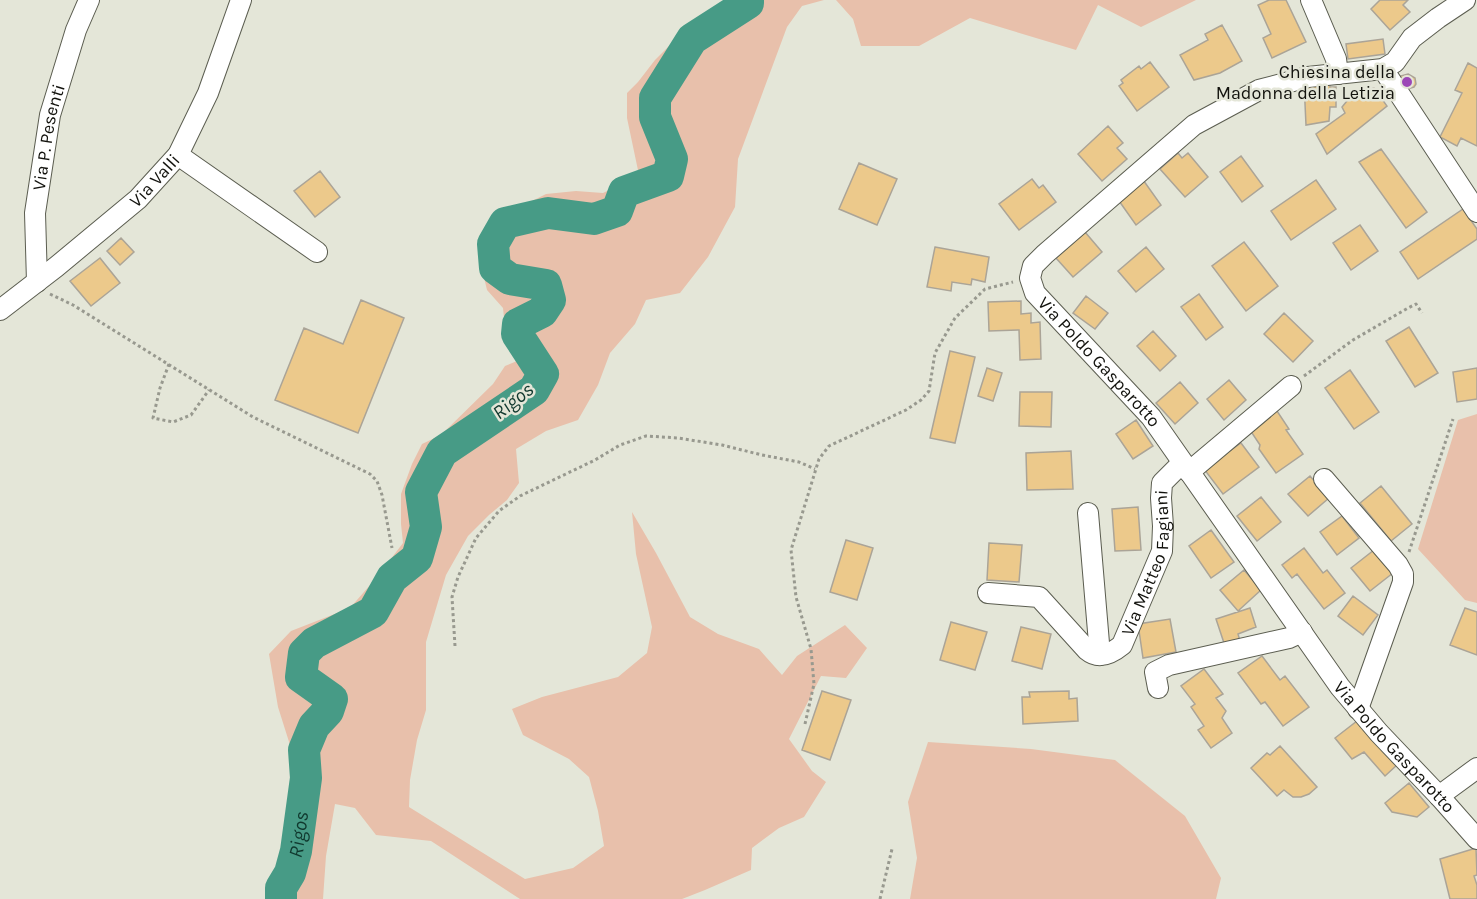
<svg xmlns="http://www.w3.org/2000/svg" width="1477" height="899" font-family="Karla,sans-serif">
<rect width="100%" height="100%" fill="#e4e6d8"/>
<path fill="#e8c0ab" d="M 729,0 L 824,0 L 802,6 L 787,27 L 738,159 L 735,207 L 708,257 L 680,293 L 646,300 L 635,324 L 610,353 L 598,385 L 578,420 L 546,431 L 516,449 L 519,483 L 507,500 L 489,515 L 468,536 L 446,575 L 426,642 L 426,710 L 417,740 L 410,780 L 409,807 L 525,879 L 573,868 L 604,846 L 598,811 L 589,777 L 569,759 L 523,735 L 512,709 L 542,697 L 618,677 L 647,653 L 652,627 L 636,554 L 632,512 L 656,553 L 690,617 L 718,634 L 759,649 L 782,675 L 797,656 L 845,625 L 867,648 L 846,678 L 821,676 L 789,739 L 812,771 L 826,782 L 804,817 L 779,828 L 752,848 L 751,870 L 705,890 L 682,899 L 520,899 L 431,841 L 376,835 L 355,808 L 335,804 L 326,856 L 323,899 L 272,899 L 277,864 L 290,831 L 296,764 L 278,707 L 269,654 L 291,631 L 350,608 L 377,577 L 403,543 L 401,524 L 401,494 L 412,464 L 422,444 L 441,435 L 493,384 L 505,366 L 517,361 L 512,349 L 513,339 L 505,327 L 503,308 L 487,290 L 481,265 L 502,213 L 520,207 L 546,194 L 576,191 L 603,193 L 639,175 L 627,118 L 627,93 L 638,82 L 655,60 L 672,43 L 698,20 Z
M 836,0 L 1196,0 L 1141,27 L 1098,5 L 1076,50 L 970,18 L 919,46 L 861,46 L 853,19 Z
M 1477,414 L 1477,603 L 1465,600 L 1418,549 L 1458,420 Z
M 928,742 L 1031,749 L 1115,760 L 1185,816 L 1221,878 L 1216,899 L 910,899 L 917,858 L 908,802 Z"/>
<g fill="none" stroke-linecap="round" stroke-linejoin="round">
<path stroke="#479b86" stroke-width="32" id="s1" d="M 281,899 L 281,888 L 290,873 L 296,851 L 306,778 L 304,750 L 314,726 L 328,711 L 332,699 L 301,677 L 304,653 L 314,643 L 373,612 L 392,578 L 417,558 L 426,527 L 421,492 L 442,452 L 534,390 L 543,374 L 517,334 L 518,324 L 542,312 L 550,300 L 546,285 L 510,279 L 495,268 L 493,244 L 505,223 L 548,213 L 594,219 L 617,211 L 624,192 L 668,176 L 672,159 L 655,117 L 655,98 L 692,39 L 748,3 L 748,0"/>
</g>
<path fill="#ecc98b" stroke="#aba497" stroke-width="1.5" d="M 1269,0 L 1286,0 L 1306,42 L 1272,58 L 1263,38 L 1271,34 L 1258,5 Z
M 1380,0 L 1408,0 L 1403,5 L 1410,12 L 1390,30 L 1371,9 Z
M 1222,25 L 1242,61 L 1220,73 L 1194,80 L 1180,55 L 1208,40 L 1205,34 Z
M 1383,39 L 1385,54 L 1348,59 L 1346,44 Z
M 1150,62 L 1169,87 L 1137,111 L 1119,86 L 1123,83 L 1121,80 L 1139,66 L 1141,69 Z
M 1468,63 L 1477,68 L 1477,146 L 1461,138 L 1457,146 L 1440,137 L 1462,93 L 1455,90 Z
M 1408,74 L 1415,78 L 1416,84 L 1414,87 L 1400,91 L 1397,77 Z
M 1329,79 L 1330,87 L 1336,87 L 1336,107 L 1330,107 L 1329,121 L 1306,125 L 1304,82 Z
M 1374,88 L 1387,106 L 1327,154 L 1316,134 L 1345,113 L 1342,107 L 1351,96 Z
M 1108,126 L 1123,143 L 1117,148 L 1127,159 L 1102,181 L 1078,154 Z
M 1381,149 L 1427,212 L 1406,228 L 1359,162 Z
M 1178,153 L 1182,158 L 1188,153 L 1208,177 L 1185,197 L 1160,169 Z
M 1241,156 L 1263,186 L 1242,202 L 1220,172 Z
M 859,163 L 897,179 L 877,225 L 839,209 Z
M 320,171 L 340,197 L 315,217 L 294,191 Z
M 1141,177 L 1161,205 L 1136,225 L 1117,198 Z
M 1032,179 L 1039,188 L 1043,185 L 1056,202 L 1019,230 L 999,204 Z
M 1316,180 L 1336,209 L 1291,240 L 1271,211 Z
M 1463,209 L 1477,229 L 1477,239 L 1418,279 L 1400,252 Z
M 1360,225 L 1378,251 L 1351,270 L 1333,243 Z
M 1085,232 L 1102,252 L 1073,277 L 1056,258 Z
M 121,238 L 134,252 L 120,265 L 107,251 Z
M 1244,242 L 1278,286 L 1246,311 L 1212,266 Z
M 935,247 L 989,257 L 985,282 L 972,279 L 971,285 L 952,282 L 951,291 L 927,287 Z
M 1146,247 L 1164,269 L 1136,292 L 1118,271 Z
M 100,258 L 120,283 L 91,306 L 70,281 Z
M 1199,294 L 1223,327 L 1206,340 L 1181,307 Z
M 1086,296 L 1108,313 L 1095,329 L 1073,313 Z
M 361,300 L 404,318 L 358,433 L 275,400 L 304,328 L 343,344 Z
M 1021,301 L 1021,314 L 1031,313 L 1031,323 L 1040,322 L 1041,359 L 1020,360 L 1019,330 L 989,331 L 988,302 Z
M 1284,313 L 1313,341 L 1293,362 L 1264,334 Z
M 1409,327 L 1438,373 L 1415,387 L 1386,341 Z
M 1153,331 L 1176,356 L 1160,371 L 1137,346 Z
M 950,351 L 975,357 L 955,443 L 930,438 Z
M 987,368 L 1002,373 L 993,401 L 978,396 Z
M 1477,368 L 1477,399 L 1457,402 L 1453,372 Z
M 1350,370 L 1379,412 L 1354,429 L 1325,388 Z
M 1229,380 L 1246,400 L 1224,420 L 1207,399 Z
M 1180,382 L 1198,403 L 1175,424 L 1156,403 Z
M 1020,392 L 1052,392 L 1051,427 L 1019,426 Z
M 1275,408 L 1289,429 L 1286,430 L 1303,454 L 1276,473 L 1259,449 L 1260,445 L 1248,427 Z
M 1136,420 L 1153,446 L 1133,459 L 1116,434 Z
M 1241,443 L 1259,467 L 1223,494 L 1204,469 Z
M 1071,451 L 1073,489 L 1027,490 L 1026,453 Z
M 1310,476 L 1329,498 L 1308,516 L 1288,494 Z
M 1381,486 L 1412,524 L 1391,541 L 1360,503 Z
M 1261,497 L 1281,522 L 1257,541 L 1237,516 Z
M 1138,507 L 1141,550 L 1115,551 L 1112,509 Z
M 1342,516 L 1359,538 L 1337,555 L 1320,532 Z
M 1211,530 L 1234,562 L 1211,578 L 1189,546 Z
M 846,540 L 873,548 L 857,600 L 830,592 Z
M 989,543 L 1022,545 L 1019,582 L 987,580 Z
M 1304,548 L 1323,573 L 1327,570 L 1345,593 L 1324,609 L 1297,574 L 1292,578 L 1282,565 Z
M 1374,550 L 1393,573 L 1370,591 L 1351,568 Z
M 1244,570 L 1261,590 L 1238,611 L 1220,590 Z
M 1353,596 L 1378,615 L 1363,635 L 1338,616 Z
M 1250,608 L 1256,627 L 1238,634 L 1240,641 L 1225,646 L 1216,619 Z
M 1465,608 L 1477,612 L 1477,655 L 1450,645 Z
M 1170,619 L 1176,652 L 1143,658 L 1138,624 Z
M 951,622 L 987,632 L 975,670 L 940,660 Z
M 1021,627 L 1051,634 L 1042,669 L 1012,661 Z
M 1262,656 L 1280,680 L 1285,676 L 1309,707 L 1283,726 L 1265,702 L 1261,704 L 1238,673 Z
M 1204,669 L 1223,694 L 1216,698 L 1226,711 L 1222,718 L 1232,733 L 1211,748 L 1198,730 L 1204,726 L 1191,707 L 1195,704 L 1181,686 Z
M 822,691 L 851,700 L 830,760 L 802,750 Z
M 1069,691 L 1069,699 L 1077,698 L 1078,721 L 1023,724 L 1022,697 L 1030,697 L 1029,692 Z
M 1357,721 L 1397,765 L 1385,776 L 1364,752 L 1352,759 L 1335,738 Z
M 1280,746 L 1317,787 L 1309,794 L 1301,797 L 1293,797 L 1284,790 L 1277,796 L 1251,768 L 1267,753 L 1270,755 Z
M 1409,783 L 1429,807 L 1417,817 L 1392,812 L 1385,803 Z
M 1476,848 L 1477,875 L 1474,876 L 1477,885 L 1477,899 L 1450,899 L 1440,859 Z"/>
<g fill="none" stroke-linecap="round" stroke-linejoin="round">
<g stroke="#5b5d50" stroke-width="22">
<g id="minor">
<path d="M 1311,0 L 1336,59 L 1338,74"/>
<path id="s2" d="M 1465,0 L 1438,18 L 1412,38 L 1395,62 L 1383,69 L 1308,77 L 1259,90 L 1194,125 L 1045,254 L 1033,266 L 1030,278 L 1035,293 L 1151,417 L 1340,687 L 1379,733 L 1439,796 L 1477,839"/>
<path d="M 1383,69 L 1477,212"/>
<path d="M 178,155 L 317,252"/>
<path id="s3" d="M 37,282 L 35,213 L 50,115 L 76,30 L 89,0"/>
<path id="s4" d="M 0,310 L 56,267 L 138,199 L 178,155 L 208,93 L 241,0"/>
<path d="M 1189,472 L 1291,386"/>
<path d="M 1324,479 L 1398,565 L 1403,574 L 1403,582 L 1358,709"/>
<path d="M 1088,513 L 1100,655"/>
<path id="s5" d="M 988,593 L 1039,597 L 1087,650 C 1099,660 1111,654 1122,645 L 1162,551 L 1163,526 L 1161,498 L 1162,483 L 1182,463"/>
<path d="M 1158,688 L 1155,672 L 1169,665 L 1289,638 L 1302,632"/>
<path d="M 1439,796 L 1477,768"/>
</g>
</g>
<path stroke="#98998f" stroke-width="3" stroke-dasharray="3 3" stroke-linecap="butt" d="M 50,294 L 73,305 L 253,417 L 370,474 L 377,481 L 382,495 L 392,548
M 169,364 L 160,388 L 153,418 L 173,422 L 191,415 L 209,390
M 1304,376 L 1353,340 L 1408,308 L 1416,304 L 1422,313
M 1409,552 L 1453,419
M 455,646 L 452,597 L 458,577 L 476,538 L 499,511 L 520,496 L 595,460 L 620,445 L 646,436 L 678,438 L 722,445 L 762,455 L 799,462 L 815,469
M 805,724 L 814,684 L 811,649 L 796,597 L 791,550 L 819,459 L 829,446 L 906,410 L 921,400 L 929,391 L 935,353 L 955,318 L 985,289 L 1013,282
M 880,899 L 892,849"/>
<use href="#minor" stroke="#fff" stroke-width="20"/>
</g>
<circle fill="#9b47b6" stroke="#e4e6d8" stroke-width="2" cx="1407" cy="82" r="6"/>
<g text-anchor="middle" dominant-baseline="central" stroke-width="5" stroke-linejoin="round" paint-order="stroke">
<g font-size="18" fill="#12120d" stroke="#e4e6d8" text-anchor="end">
<text x="1395" y="72">Chiesina della<tspan x="1395" dy="21">Madonna della Letizia</tspan></text>
</g>
<g font-size="18" fill="#12120d" stroke="#e4e6d8">
<text stroke="none"><textPath href="#s3" startOffset="146">Via P. Pesenti</textPath></text>
<text stroke="none"><textPath href="#s4" startOffset="202">Via Valli</textPath></text>
<text stroke="none"><textPath href="#s2" startOffset="645">Via Poldo Gasparotto</textPath></text>
<text stroke="none"><textPath href="#s5" startOffset="249">Via Matteo Fagiani</textPath></text>
<text stroke="none"><textPath href="#s2" startOffset="1131">Via Poldo Gasparotto</textPath></text>
</g>
<g font-size="20" font-style="italic" fill="#10382e" stroke="#e4e6d8">
<text transform="translate(513 401) rotate(-38)">Rigos</text>
<text stroke="none"><textPath href="#s1" startOffset="68">Rigos</textPath></text>
</g>
</g>
</svg>
